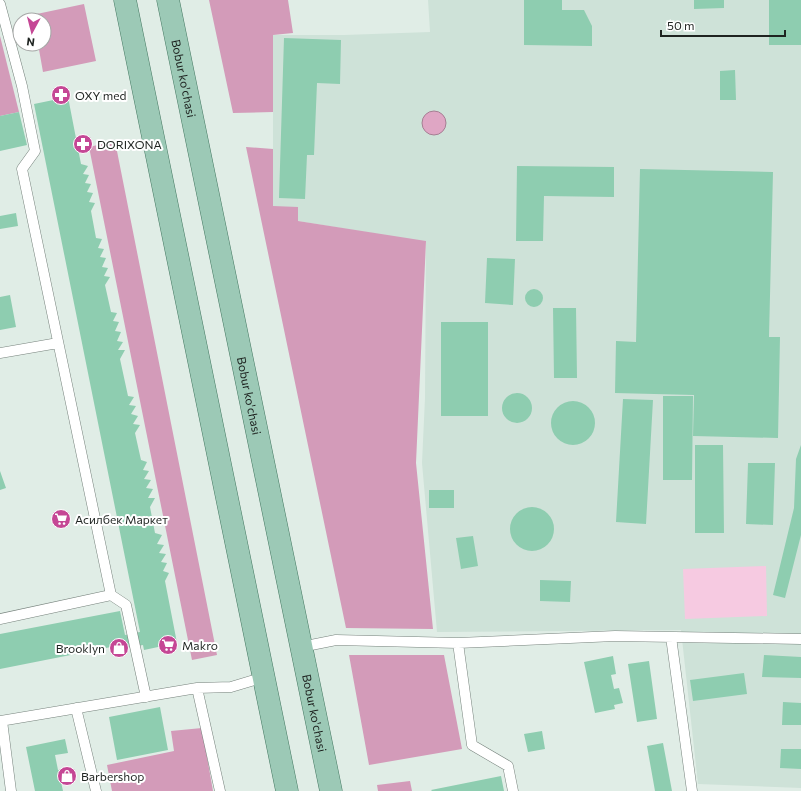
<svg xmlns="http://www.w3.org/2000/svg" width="801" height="791" font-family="Commissioner,sans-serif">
<rect width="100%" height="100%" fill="#e0ede6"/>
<path fill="#cee2d8" d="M 428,0 L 801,0 L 801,788 L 698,784 L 681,630 L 437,632 L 422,463 L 425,398 L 426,242 L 298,221 L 273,206 L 273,35 L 344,35 L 430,32 Z"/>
<path fill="#f6cae1" d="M 766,566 L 767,616 L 685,619 L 683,569 Z"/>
<path fill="#d39bb9" d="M 209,0 L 288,0 L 293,33 L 273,35 L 273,112 L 233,113 Z
M 84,4 L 96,61 L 43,72 L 38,44 L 44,44 L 44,20 L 33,20 L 32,15 Z
M 0,36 L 19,112 L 0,116 Z
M 115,141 L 217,655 L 192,660 L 89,147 Z
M 246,147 L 273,149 L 273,206 L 298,207 L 298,221 L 426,241 L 416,463 L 433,629 L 346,628 Z
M 349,655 L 444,655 L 462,749 L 369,765 Z
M 202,728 L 213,791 L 112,791 L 107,765 L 174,751 L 171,731 Z
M 410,781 L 412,791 L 378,791 L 377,785 Z"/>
<path fill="#dfa6c4" stroke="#a57f93" d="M422 123a12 12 0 1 1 24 0a12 12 0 1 1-24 0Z"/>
<path fill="#8ecdb0" d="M 524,0 L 562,0 L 562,10 L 584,10 L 592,26 L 592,46 L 524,45 Z
M 694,0 L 724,0 L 724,8 L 694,9 Z
M 769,0 L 801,0 L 801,45 L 769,45 Z
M 284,38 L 341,40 L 340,84 L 317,83 L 314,155 L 307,155 L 305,199 L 279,198 Z
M 735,70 L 736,100 L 720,100 L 720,71 Z
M 68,97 L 81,164 L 88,166 L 83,174 L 89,175 L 85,183 L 91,184 L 87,192 L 93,193 L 89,202 L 95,203 L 91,211 L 96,238 L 102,239 L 98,248 L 104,249 L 100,257 L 106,258 L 102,267 L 108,268 L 104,276 L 110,277 L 105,285 L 111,312 L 117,313 L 113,321 L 119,322 L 115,331 L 121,332 L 117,341 L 123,342 L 118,350 L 125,350 L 120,359 L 128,396 L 134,397 L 129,405 L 136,406 L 131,414 L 138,416 L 133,424 L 140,425 L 135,433 L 141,460 L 147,462 L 143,470 L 149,471 L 144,479 L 151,480 L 146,488 L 153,489 L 148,498 L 155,498 L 150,507 L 155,533 L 162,535 L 157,544 L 164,545 L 159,553 L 166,554 L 161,562 L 167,563 L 163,571 L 169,573 L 165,581 L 177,643 L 144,650 L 143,645 L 127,648 L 126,644 L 0,669 L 0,634 L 120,611 L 125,635 L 140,632 L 34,104 Z
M 19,112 L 27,145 L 0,151 L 0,116 Z
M 517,166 L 614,167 L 614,197 L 544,196 L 543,241 L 516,241 Z
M 640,169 L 773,172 L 769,337 L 780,337 L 778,438 L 693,436 L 694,395 L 615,393 L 616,341 L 636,342 Z
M 16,213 L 18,226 L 0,229 L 0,216 Z
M 487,258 L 515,259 L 513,305 L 485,303 Z
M525 298a9 9 0 1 1 18 0a9 9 0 1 1-18 0Z
M 10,295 L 16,327 L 0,330 L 0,297 Z
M 553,308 L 576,308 L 577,378 L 554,378 Z
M 441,322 L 488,322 L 488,416 L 441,416 Z
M502 408a15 15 0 1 1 30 0a15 15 0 1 1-30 0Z
M 663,396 L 693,396 L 692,480 L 663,480 Z
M 623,399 L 653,400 L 646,524 L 616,522 Z
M551 423a22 22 0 1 1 44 0a22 22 0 1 1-44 0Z
M 695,445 L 723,445 L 724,533 L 695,533 Z
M 801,445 L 801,535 L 785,598 L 773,595 L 794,508 L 796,459 Z
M 748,463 L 775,463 L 773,525 L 746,524 Z
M 0,471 L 6,488 L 0,490 Z
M 429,490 L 454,490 L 454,508 L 429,508 Z
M510 529a22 22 0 1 1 44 0a22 22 0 1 1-44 0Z
M 473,536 L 478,566 L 461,569 L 456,538 Z
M 540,580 L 571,581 L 570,602 L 540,601 Z
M 764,655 L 801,657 L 801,678 L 762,677 Z
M 613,656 L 616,674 L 611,675 L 614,689 L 619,688 L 623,703 L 614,705 L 615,709 L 595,713 L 584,662 Z
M 649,661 L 657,719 L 637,722 L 628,664 Z
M 744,673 L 747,694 L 693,701 L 690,680 Z
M 783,702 L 801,703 L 801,725 L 782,725 Z
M 160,707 L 168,750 L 117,760 L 109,717 Z
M 542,731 L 545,749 L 528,752 L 524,734 Z
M 65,739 L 68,753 L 55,755 L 58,770 L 65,773 L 61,782 L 63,791 L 35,791 L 26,747 Z
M 663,743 L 672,791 L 655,791 L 647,746 Z
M 781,749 L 801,749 L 801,769 L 780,768 Z
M 501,776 L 504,791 L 432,791 L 431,790 Z"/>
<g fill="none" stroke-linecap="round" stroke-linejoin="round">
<g stroke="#76827c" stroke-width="11">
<path id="service" d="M 0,4 L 22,86 L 35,151 L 22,169 L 111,595 L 0,619
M 0,353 L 58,343
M 111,595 L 126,605 L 146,697
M 671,637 L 692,791
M 458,643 L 472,745 L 508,766 L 513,791
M 301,647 L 336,640 L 458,643 L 615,636 L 801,639
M 197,688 L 220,791
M 76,708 L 96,791
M 0,721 L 197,688 L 231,687 L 264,677
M 2,721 L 11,791"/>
</g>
<g stroke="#457862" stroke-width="23">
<g id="primary">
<path d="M 125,0 L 287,791"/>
<path id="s1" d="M 168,0 L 331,791"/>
</g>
</g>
<use href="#service" stroke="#fff" stroke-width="10"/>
<use href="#primary" stroke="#9cc9b6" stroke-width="22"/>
</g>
<defs>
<g id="pharmacy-disc" transform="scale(1)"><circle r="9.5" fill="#c54795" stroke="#fff"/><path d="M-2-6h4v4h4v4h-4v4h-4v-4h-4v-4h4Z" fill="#fff"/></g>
<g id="supermarket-disc" transform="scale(1)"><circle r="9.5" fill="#c54795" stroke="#fff"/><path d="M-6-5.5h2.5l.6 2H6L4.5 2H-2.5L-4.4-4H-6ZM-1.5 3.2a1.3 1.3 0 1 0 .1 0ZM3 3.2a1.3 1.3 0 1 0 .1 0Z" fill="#fff"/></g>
<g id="shop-disc" transform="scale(1)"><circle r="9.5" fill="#c54795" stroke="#fff"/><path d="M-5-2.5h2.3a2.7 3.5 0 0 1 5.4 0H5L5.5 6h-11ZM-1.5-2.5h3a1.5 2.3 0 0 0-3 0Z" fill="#fff"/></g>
</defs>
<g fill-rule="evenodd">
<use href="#pharmacy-disc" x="61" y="95"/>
<use href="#pharmacy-disc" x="83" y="144"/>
<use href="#supermarket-disc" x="61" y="519"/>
<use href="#supermarket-disc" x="168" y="645"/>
<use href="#shop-disc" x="119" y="648"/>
<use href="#shop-disc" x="67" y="776"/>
</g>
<g text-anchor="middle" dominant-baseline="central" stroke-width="4" stroke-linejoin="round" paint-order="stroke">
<g font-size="12" fill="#1e2320" stroke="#fff">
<text stroke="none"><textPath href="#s1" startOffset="80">Bobur ko'chasi</textPath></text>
<text stroke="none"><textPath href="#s1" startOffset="404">Bobur ko'chasi</textPath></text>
<text stroke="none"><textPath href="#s1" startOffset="728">Bobur ko'chasi</textPath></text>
</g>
<g font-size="12" fill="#1e2320" stroke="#fff" text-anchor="start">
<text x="75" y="95">OXY med</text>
<text x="97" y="144">DORIXONA</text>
<text x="75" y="519">Асилбек Маркет</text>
<text x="182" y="645">Makro</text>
<text x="105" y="648" text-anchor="end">Brooklyn</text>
<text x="81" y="776">Barbershop</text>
</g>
</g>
<g transform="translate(32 32) rotate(187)"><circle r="19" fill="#ffffff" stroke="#a5a7a6"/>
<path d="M0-3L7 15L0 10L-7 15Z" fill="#c54795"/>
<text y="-6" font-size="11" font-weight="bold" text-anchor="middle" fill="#1e2320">N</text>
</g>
<path d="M661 30v6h124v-6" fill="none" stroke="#1e2320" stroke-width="2"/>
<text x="667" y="30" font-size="12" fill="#1e2320" stroke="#ffffff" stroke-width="3" paint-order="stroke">50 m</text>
</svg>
